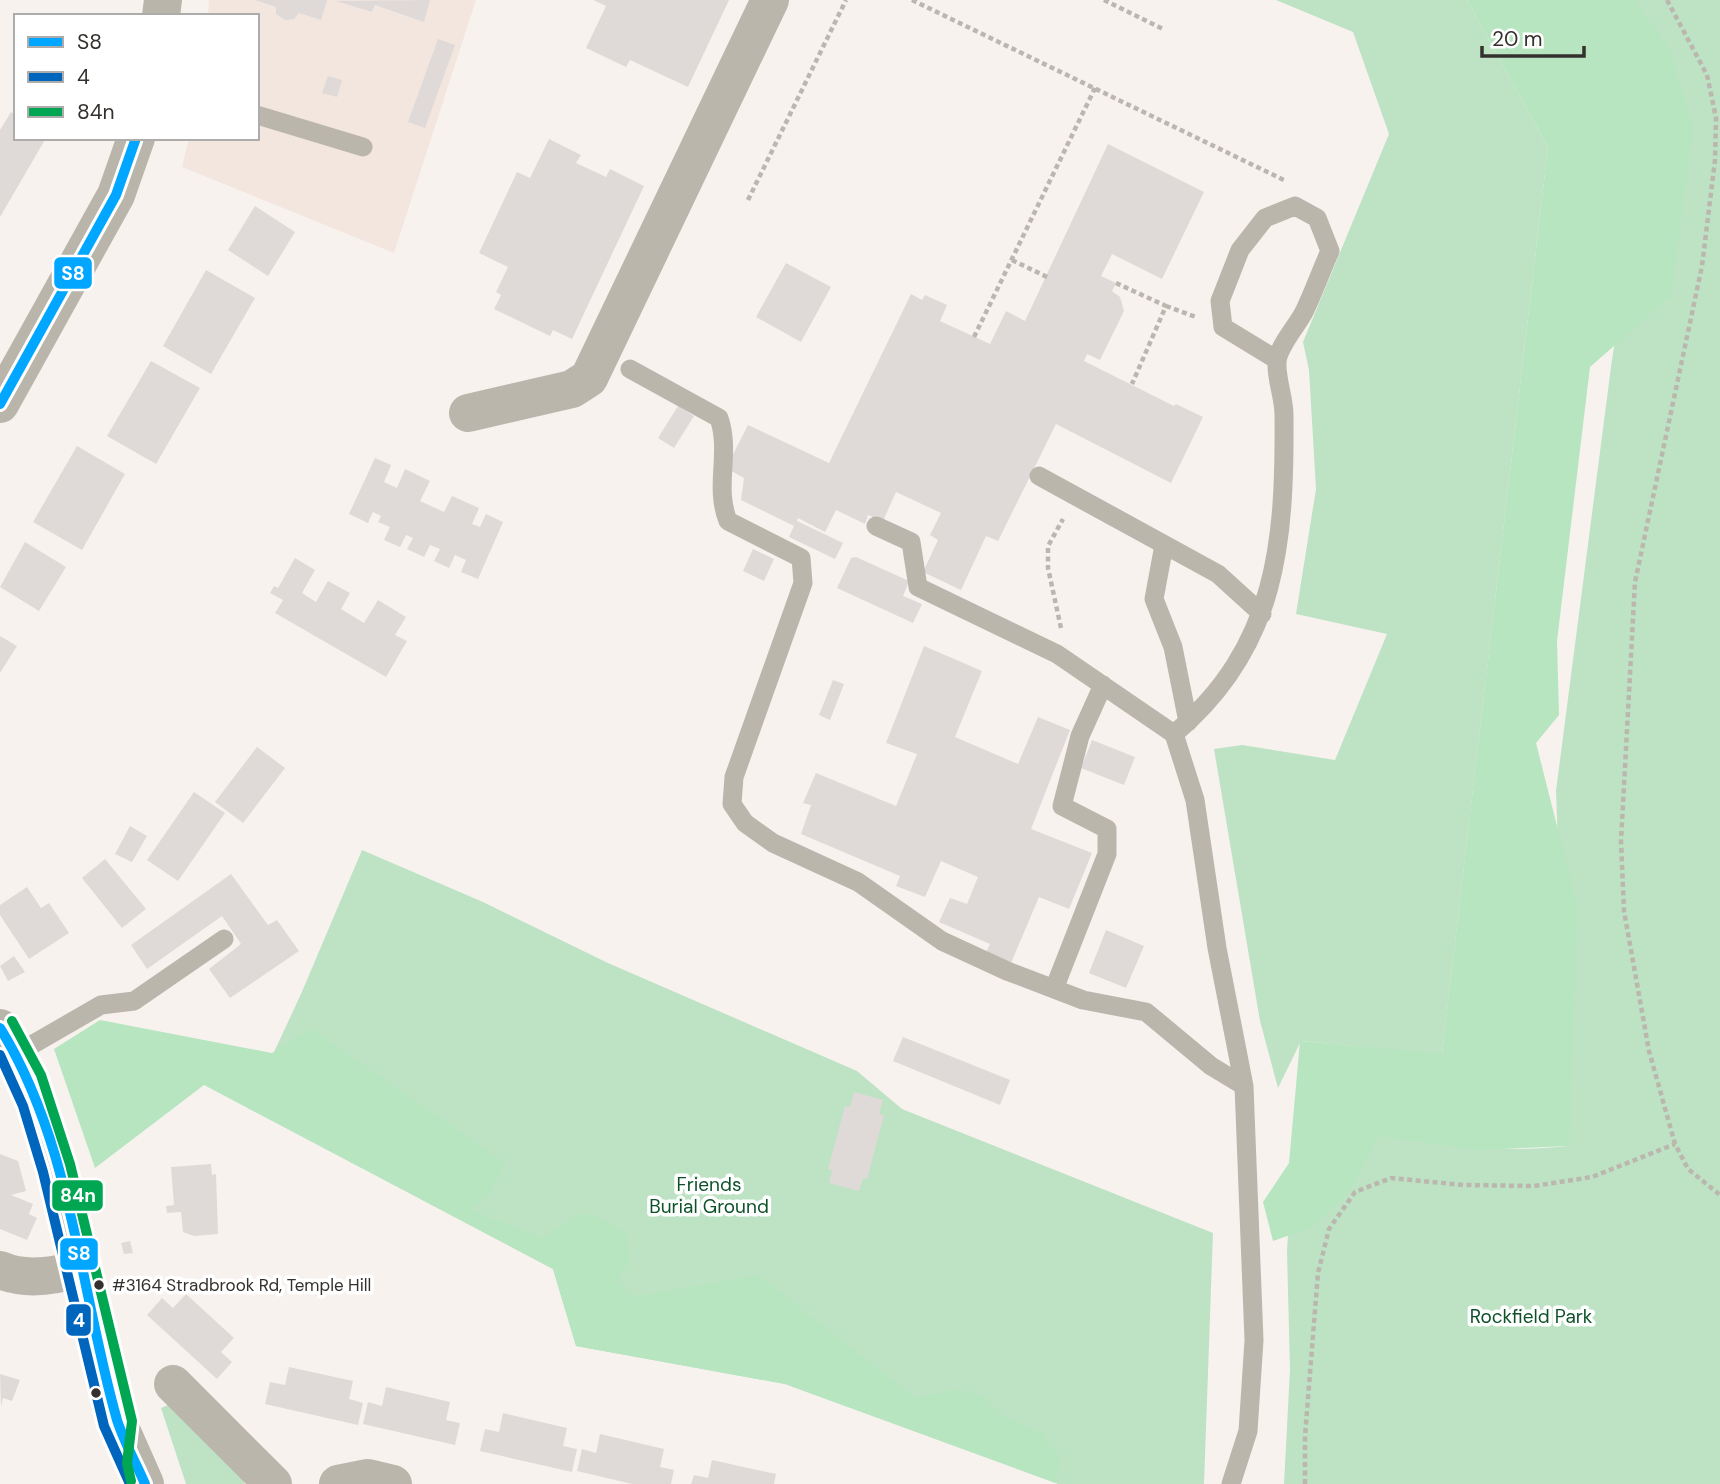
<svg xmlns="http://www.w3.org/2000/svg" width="1720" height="1484" font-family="'DM Sans',sans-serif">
<rect width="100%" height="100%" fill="#f8f2ef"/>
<path fill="#f3e6df" d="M 209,0 L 476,0 L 394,253 L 182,167 L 189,138 L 257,138 L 257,16 L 208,16 Z"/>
<path fill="#bde3c4" d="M 1276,0 L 1467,0 L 1548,147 L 1442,1055 L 1301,1041 L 1278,1088 L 1260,1021 L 1214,749 L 1242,745 L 1335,760 L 1387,634 L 1296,614 L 1316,489 L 1309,370 L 1303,342 L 1389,134 L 1353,32 Z
M 1560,0 L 1720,0 L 1720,1484 L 1284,1484 L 1290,1369 L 1287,1252 L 1294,1117 C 1385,1137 1475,1156 1569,1146 L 1556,791 L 1611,367 L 1644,142 Z
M 362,850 L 483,902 L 608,963 L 857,1071 L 902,1109 L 1213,1233 L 1204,1484 L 1058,1484 L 785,1384 L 576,1346 L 553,1269 L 248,1108 L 301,994 Z
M 170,1404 L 242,1478 L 245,1484 L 186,1484 L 161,1408 Z"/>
<path fill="#b6e5c0" d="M 1467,0 L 1634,0 L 1669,47 L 1693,127 L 1671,296 L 1590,367 L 1557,641 L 1559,715 L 1536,743 L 1577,905 L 1569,1146 L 1477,1150 L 1379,1136 L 1347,1195 L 1310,1228 L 1273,1241 L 1263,1202 L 1289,1163 L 1300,1041 L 1442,1054 L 1548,147 Z
M 100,1020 L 272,1053 L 311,1029 L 505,1163 L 493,1188 L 470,1210 L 543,1238 C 586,1209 579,1205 626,1233 L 630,1264 L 616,1281 L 632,1297 L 758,1275 L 915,1398 L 958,1389 L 985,1398 L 999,1415 L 1041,1432 L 1060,1456 L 1056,1483 L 785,1384 L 576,1346 L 553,1269 L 204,1085 L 95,1168 L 54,1049 Z"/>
<path fill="#dfdad7" d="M 255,0 L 327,0 L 321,20 L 299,13 L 294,19 L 285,20 L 276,14 L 276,7 Z
M 430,0 L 424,22 L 375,5 L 372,12 L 336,1 Z
M 593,0 L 729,0 L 688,87 L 630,60 L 626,67 L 586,48 L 606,6 Z
M 438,39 L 455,45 L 425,128 L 408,122 Z
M 328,76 L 342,80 L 337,97 L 322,93 Z
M 11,112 L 16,115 L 16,138 L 46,138 L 0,217 L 0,130 Z
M 549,139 L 581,155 L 576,163 L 606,177 L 610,169 L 644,186 L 572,339 L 553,330 L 550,336 L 494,309 L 501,295 L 496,292 L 508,267 L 479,253 L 517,172 L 530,178 Z
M 1108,144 L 1204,192 L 1162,279 L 1112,254 L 1101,276 L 1116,283 L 1112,291 L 1120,297 L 1124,311 L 1100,360 L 1087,354 L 1084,361 L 1174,406 L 1176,404 L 1203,417 L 1171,483 L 1056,424 L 998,541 L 986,536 L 961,590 L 923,572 L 938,540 L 930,535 L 941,513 L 896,492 L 883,521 L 868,515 L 865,524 L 836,510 L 825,532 L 798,518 L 797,521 L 843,543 L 835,559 L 789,537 L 794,526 L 741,500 L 744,478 L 726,468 L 748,425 L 829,463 L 911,294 L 922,300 L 925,295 L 947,305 L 940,321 L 990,344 L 1006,311 L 1025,321 Z
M 255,206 L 295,232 L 268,276 L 228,250 Z
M 786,263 L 831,287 L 801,342 L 756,317 Z
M 206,270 L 255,298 L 211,374 L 163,346 Z
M 151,361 L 200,388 L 156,464 L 107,436 Z
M 678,406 L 694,416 L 674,448 L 658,438 Z
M 77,446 L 125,474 L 82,550 L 33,522 Z
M 375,458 L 391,465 L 384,482 L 397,488 L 405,469 L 430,481 L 420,501 L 444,512 L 452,496 L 479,508 L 472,524 L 480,527 L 486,514 L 503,522 L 478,579 L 461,572 L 466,560 L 455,555 L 449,568 L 434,561 L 440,549 L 430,545 L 424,557 L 407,549 L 413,538 L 406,535 L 400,547 L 384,540 L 390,527 L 378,522 L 381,516 L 373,512 L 368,523 L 349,514 Z
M 25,542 L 66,567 L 39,611 L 0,587 Z
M 753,549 L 774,559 L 764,581 L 743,571 Z
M 856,557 L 909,581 L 903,596 L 922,604 L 913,623 L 837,588 L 851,558 Z
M 295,558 L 315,570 L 302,593 L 316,602 L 328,581 L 350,593 L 341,609 L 364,623 L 378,600 L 406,617 L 395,635 L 407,641 L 386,677 L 275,613 L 283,600 L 270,593 L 274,586 L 278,588 Z
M 0,636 L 17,646 L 0,673 Z
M 924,646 L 982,671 L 955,737 L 1018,764 L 1038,717 L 1070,730 L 1031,829 L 1092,853 L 1069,909 L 1039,897 L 1011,963 L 986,952 L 990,944 L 939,922 L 950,898 L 967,904 L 978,877 L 941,861 L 925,897 L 896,886 L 900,876 L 801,834 L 811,805 L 803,803 L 816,773 L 896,806 L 917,754 L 886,743 Z
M 833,680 L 844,684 L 830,720 L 819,715 Z
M 1092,740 L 1135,757 L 1124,785 L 1081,768 Z
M 257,747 L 285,768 L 243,823 L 215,802 Z
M 194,792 L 225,813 L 178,881 L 147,860 Z
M 130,826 L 147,836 L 132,862 L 115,854 Z
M 105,859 L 146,909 L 122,928 L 82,878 Z
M 231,874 L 268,925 L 277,920 L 299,951 L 230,998 L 209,969 L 241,944 L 222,916 L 147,969 L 131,945 Z
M 27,887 L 41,908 L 49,903 L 69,933 L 29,959 L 0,915 L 0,905 Z
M 1106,930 L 1144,946 L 1126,988 L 1089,973 Z
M 14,956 L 25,972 L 8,981 L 0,966 Z
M 903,1037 L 1010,1080 L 1000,1105 L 893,1061 Z
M 854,1092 L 883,1100 L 879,1114 L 884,1115 L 867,1179 L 863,1178 L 859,1191 L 829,1183 L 832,1170 L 828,1169 L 845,1106 L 850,1107 Z
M 0,1154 L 18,1161 L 26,1191 L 11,1195 L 33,1204 L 29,1214 L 37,1218 L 27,1240 L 0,1229 Z
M 211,1164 L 212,1175 L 216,1174 L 218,1234 L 194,1236 L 183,1232 L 181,1212 L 167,1213 L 166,1206 L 174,1205 L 171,1167 Z
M 130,1241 L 133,1253 L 124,1254 L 121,1243 Z
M 186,1294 L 234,1338 L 221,1352 L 232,1362 L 217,1379 L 147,1315 L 162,1298 L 173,1308 Z
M 289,1367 L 353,1381 L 349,1399 L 363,1403 L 358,1425 L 265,1404 L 270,1382 L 285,1385 Z
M 0,1374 L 20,1380 L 12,1401 L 3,1398 L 1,1406 Z
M 386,1387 L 450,1402 L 446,1420 L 460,1423 L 455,1445 L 363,1424 L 368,1402 L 382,1406 Z
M 503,1413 L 567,1428 L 563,1446 L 577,1449 L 572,1472 L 480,1451 L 485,1429 L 499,1432 Z
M 600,1434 L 664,1449 L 660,1467 L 674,1470 L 671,1484 L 632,1484 L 577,1471 L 582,1449 L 596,1453 Z
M 712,1460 L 776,1474 L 774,1484 L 691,1484 L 694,1475 L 708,1478 Z"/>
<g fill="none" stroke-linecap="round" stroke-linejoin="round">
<path stroke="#bbb6ae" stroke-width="4.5" stroke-dasharray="5 3.5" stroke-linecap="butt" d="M 912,0 L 1286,181
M 1104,0 L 1163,29
M 1667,0 L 1707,75 L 1716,118 L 1715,160 L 1702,266 L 1635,582 L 1621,841 L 1624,911 L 1649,1051 L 1675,1144 L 1688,1169 L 1720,1195
M 748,200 L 846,0
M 1012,260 L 1047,277
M 1116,283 L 1166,306 L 1132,384
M 1166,306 L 1196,317
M 974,337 L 1095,88
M 1061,628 L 1048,568 L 1048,546 L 1063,519
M 1305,1484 L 1305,1436 L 1318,1273 L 1329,1229 L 1355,1192 L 1391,1178 L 1463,1185 L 1534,1186 L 1592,1177 L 1675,1144"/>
<path stroke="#bbb6ac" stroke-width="19" d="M 257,115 L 363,147
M 630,369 L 719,418 C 731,453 714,486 728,521 L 801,558 L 803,583 L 734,777 L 732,804 L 745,823 L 773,843 L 858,882 L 942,941 L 1007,971 L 1083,1000 L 1146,1012 L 1211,1066 L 1244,1086
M 1039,476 L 1218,574 L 1262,614
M 876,526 L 911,542 L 918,587 L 1057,654 L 1174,734 L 1195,800 L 1217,948 L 1244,1086 L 1254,1340 L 1248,1431 L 1231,1484
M 1164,545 L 1154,599 L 1173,647 L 1188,722
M 1174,734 C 1278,647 1285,541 1284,415 C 1284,397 1276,379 1277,362 C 1278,346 1298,325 1305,310 C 1314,291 1321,271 1330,251 L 1317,218 L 1295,206 L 1265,218 L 1240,250 L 1220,301 L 1223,327 L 1277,360
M 1054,989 L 1107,854 L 1107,829 L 1062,806 L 1080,736 L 1103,685
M 16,1054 L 101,1005 L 134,1001 L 224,939"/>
<path stroke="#bbb6ac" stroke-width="38" d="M 468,413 L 572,389 L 589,378 L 770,0
M 0,1270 C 25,1281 56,1276 81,1268
M 173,1384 L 273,1484
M 338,1484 L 368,1478 L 393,1484"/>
<path stroke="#bab5aa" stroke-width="38" d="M 161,16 L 163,0
M 0,404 L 116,195 L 136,138
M 0,1028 L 16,1054 L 36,1101 L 57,1168 L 118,1423 L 145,1484"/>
<g stroke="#fff" stroke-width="16">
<path id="bus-1" d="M 0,404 L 116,195 L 136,138
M 0,1028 C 72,1144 80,1291 117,1420 C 124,1442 136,1463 145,1484"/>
</g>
<g stroke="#fff" stroke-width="16">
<path id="bus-2" d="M 0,1055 L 23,1106 L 43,1172 L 104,1426 L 130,1484"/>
</g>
<g stroke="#fff" stroke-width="16">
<path id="bus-3" d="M 12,1021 L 41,1075 L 70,1164 L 132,1421 L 127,1463 L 131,1481"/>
</g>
<use href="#bus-1" stroke="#00a6ff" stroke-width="10"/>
<use href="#bus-2" stroke="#0065bd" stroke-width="10"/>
<use href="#bus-3" stroke="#00a651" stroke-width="10"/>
</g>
<g fill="#34302d" stroke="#fff" stroke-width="2.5">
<circle cx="99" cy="1285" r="6"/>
<circle cx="96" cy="1393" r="6"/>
</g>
<g text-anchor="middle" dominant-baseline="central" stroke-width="7" stroke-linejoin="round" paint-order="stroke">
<g font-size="17" fill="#34302d" stroke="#fff" text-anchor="start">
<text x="112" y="1285">#3164 Stradbrook Rd, Temple Hill</text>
</g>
<g font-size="19" fill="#0e5229" stroke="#fff">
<text x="709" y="1184">Friends<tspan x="709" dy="22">Burial Ground</tspan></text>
<text x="1531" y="1316">Rockfield Park</text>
</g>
</g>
<g stroke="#fff" stroke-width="2.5">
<rect x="53" y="256" width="40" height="34" rx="7" fill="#00a6ff"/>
<rect x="51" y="1179" width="53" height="33" rx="7" fill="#00a651"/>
<rect x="59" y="1237" width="40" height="34" rx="7" fill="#00a6ff"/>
<rect x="65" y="1303" width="27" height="34" rx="7" fill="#0065bd"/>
</g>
<g font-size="19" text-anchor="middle" font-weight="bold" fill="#fff">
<text x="73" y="280">S8</text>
<text x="78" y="1202">84n</text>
<text x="79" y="1260">S8</text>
<text x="79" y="1327">4</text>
</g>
<rect x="14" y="14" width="245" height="126" fill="#ffffff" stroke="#aeacab" stroke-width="2"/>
<rect x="28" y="37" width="35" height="10" fill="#00a6ff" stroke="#aeacab" stroke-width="2"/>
<text x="77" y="49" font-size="21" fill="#34302d">S8</text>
<rect x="28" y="72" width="35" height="10" fill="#0065bd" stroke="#aeacab" stroke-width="2"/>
<text x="77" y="84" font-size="21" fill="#34302d">4</text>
<rect x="28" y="107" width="35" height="10" fill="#00a651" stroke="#aeacab" stroke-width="2"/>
<text x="77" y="119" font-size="21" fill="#34302d">84n</text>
<path d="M1482 46v10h102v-10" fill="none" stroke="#34302d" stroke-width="3.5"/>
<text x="1492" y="46" font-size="21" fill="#34302d" stroke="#ffffff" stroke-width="5" paint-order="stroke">20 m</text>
</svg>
